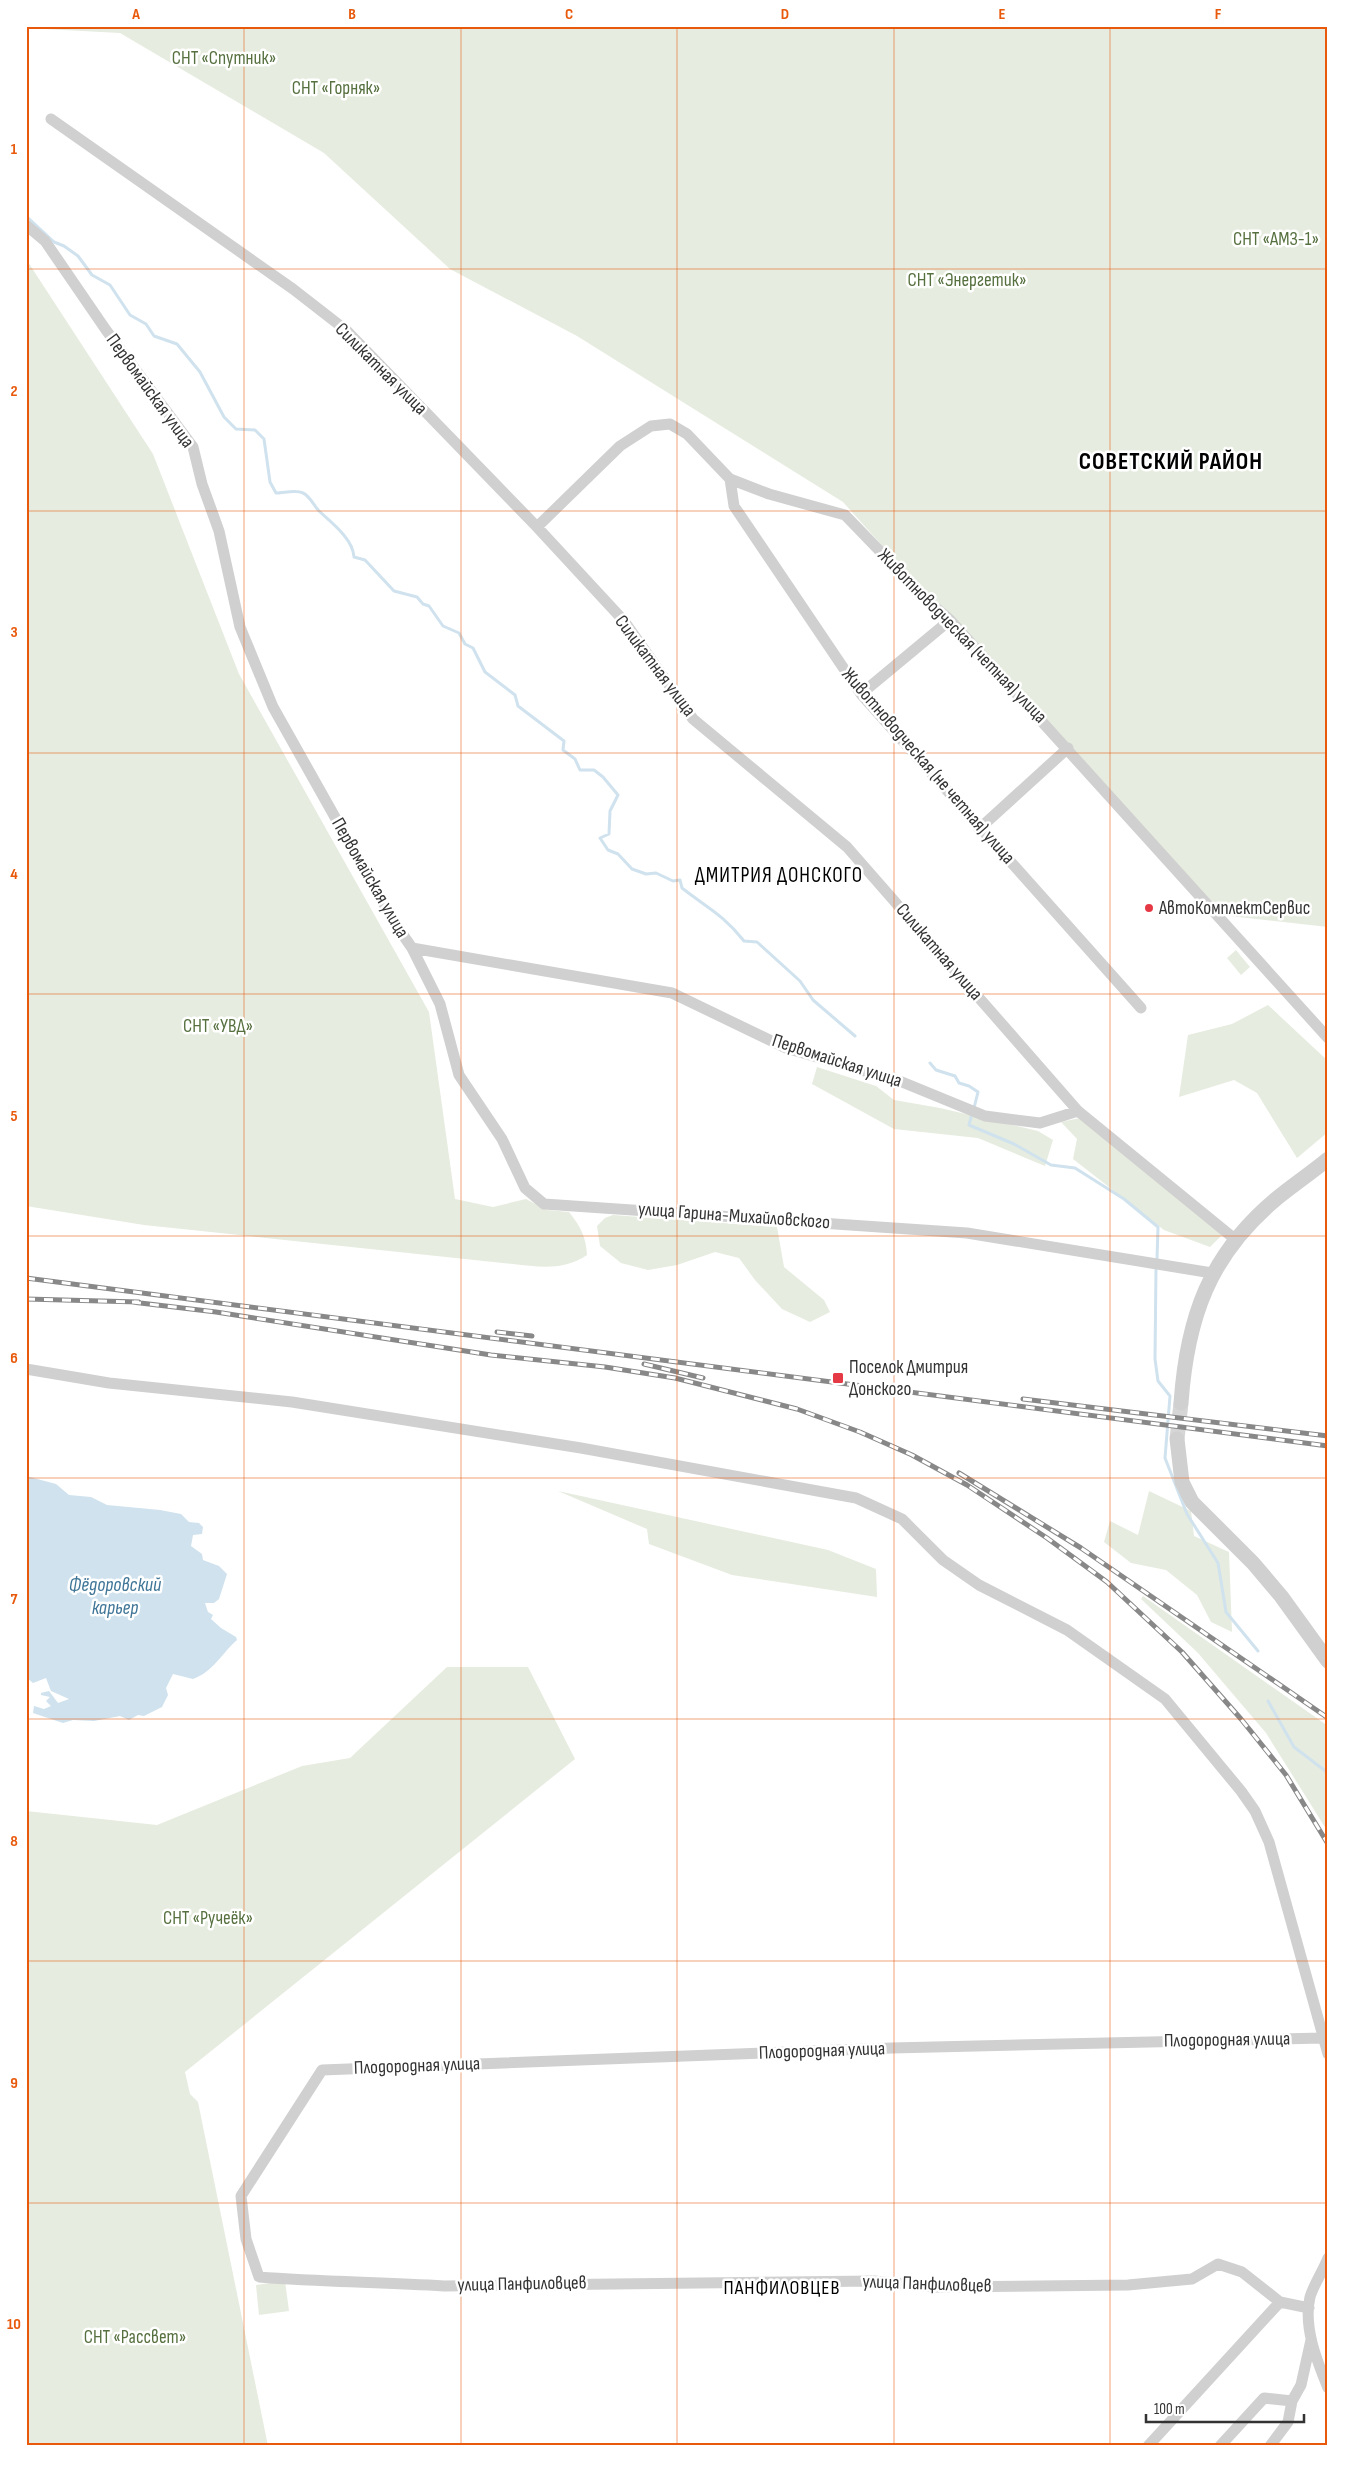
<svg xmlns="http://www.w3.org/2000/svg" width="1354" height="2472" font-family="'Sofia Sans Condensed',sans-serif">
<rect width="100%" height="100%" fill="#fff"/>
<path fill="#e6ecdf" d="M 26,26 L 1328,26 L 1328,927 L 1212,914 L 843,502 L 577,336 L 450,269 L 324,153 L 120,33 L 26,28 Z
M 26,259 L 153,454 L 239,674 L 429,1012 L 455,1199 L 493,1207 L 526,1199 L 547,1210 L 569,1212 C 581,1227 586,1237 587,1255 C 563,1271 539,1267 513,1264 L 144,1225 L 26,1206 Z
M 1236,950 L 1250,967 L 1241,975 L 1227,958 Z
M 1268,1005 L 1328,1061 L 1328,1132 L 1297,1158 L 1257,1093 L 1234,1080 L 1179,1097 L 1188,1035 L 1232,1024 Z
M 817,1067 L 876,1086 L 894,1100 L 940,1108 L 1038,1131 L 1053,1140 L 1045,1166 L 978,1138 L 894,1129 L 812,1084 Z
M 1080,1118 L 1223,1234 L 1210,1247 L 1164,1230 L 1073,1159 L 1077,1139 L 1061,1122 Z
M 613,1215 L 777,1227 L 784,1267 L 824,1300 L 830,1312 L 810,1322 L 782,1309 L 755,1280 L 739,1258 L 715,1252 L 677,1265 L 648,1270 L 621,1263 L 600,1246 L 597,1226 L 605,1218 Z
M 558,1491 L 828,1550 L 876,1569 L 877,1597 L 732,1575 L 649,1544 L 647,1529 Z
M 1149,1491 L 1191,1511 L 1194,1536 L 1229,1552 L 1232,1632 L 1211,1622 L 1197,1595 L 1166,1570 L 1131,1563 L 1104,1542 L 1110,1521 L 1138,1535 Z
M 1143,1596 L 1328,1726 L 1328,1832 L 1266,1733 L 1198,1653 L 1141,1599 Z
M 447,1667 L 528,1667 L 575,1759 L 185,2072 L 190,2094 L 198,2102 L 268,2446 L 26,2446 L 26,1811 L 157,1825 L 302,1766 L 350,1758 Z
M 285,2281 L 289,2311 L 259,2315 L 256,2285 Z"/>
<path fill="#cfe2ee" d="M 26,1476 L 56,1484 L 69,1495 L 91,1497 L 107,1505 L 160,1510 L 181,1514 L 189,1522 L 199,1523 L 203,1527 L 202,1534 L 193,1535 L 191,1546 L 202,1554 L 203,1560 L 219,1566 L 227,1574 L 219,1599 L 214,1603 L 205,1603 L 208,1612 L 213,1615 L 211,1619 L 221,1628 L 236,1637 L 237,1640 C 222,1653 213,1672 193,1679 L 173,1674 L 166,1688 L 168,1695 L 162,1707 L 144,1716 L 138,1715 L 129,1720 L 120,1716 L 94,1721 L 73,1720 L 63,1723 L 33,1713 L 34,1706 L 44,1709 L 51,1706 L 46,1701 L 50,1697 L 41,1695 L 41,1693 L 49,1691 L 58,1703 L 69,1699 L 51,1691 L 46,1678 L 33,1683 L 26,1677 Z"/>
<g fill="none" stroke-linecap="round" stroke-linejoin="round">
<path stroke="#cfe2ee" stroke-width="3" d="M 26,216 L 54,242 L 64,246 L 78,256 L 92,275 L 110,285 L 130,315 L 146,324 L 154,336 L 177,344 L 200,372 L 224,417 L 236,429 L 255,430 L 264,439 L 270,482 L 276,493 C 284,493 296,489 303,493 C 310,496 314,506 319,511 C 332,523 353,539 354,557 L 365,560 L 394,591 L 417,597 L 423,604 L 429,606 L 443,626 L 459,633 L 465,644 L 473,648 L 485,672 L 515,695 L 518,706 L 564,741 L 563,750 L 575,759 L 580,770 L 594,770 L 603,777 L 618,795 L 610,811 L 609,834 L 600,838 L 608,850 L 618,854 L 632,869 L 646,874 L 656,873 L 673,881 L 680,880 L 682,888 C 706,907 724,915 744,941 L 757,942 L 800,981 L 813,1000 L 855,1036
M 930,1063 L 936,1070 L 955,1076 L 959,1083 L 969,1086 L 978,1092 L 974,1108
M 972,1114 L 969,1125 L 1014,1144 L 1051,1165 L 1075,1168 L 1124,1199 L 1158,1227 L 1157,1260
M 1156,1267 L 1155,1359 L 1158,1381 L 1170,1396 L 1165,1458 L 1187,1514 L 1218,1563 L 1226,1612 L 1258,1651
M 1268,1701 L 1294,1747 L 1328,1773"/>
<path stroke="#d6d6d6" stroke-width="15" stroke-dasharray="15 8" stroke-linecap="butt" d="M 1177,1439 L 1181,1403"/>
<path stroke="#d0d0d0" stroke-width="11" d="M 51,119 L 293,289 L 347,331 L 537,527 L 624,621 L 693,719 L 847,847 L 1078,1111 L 1236,1240
M 26,225 L 45,241 L 106,330 L 193,447 L 202,484 L 219,531 L 240,627 L 273,707 L 394,922 L 412,948 L 672,993 L 786,1048 L 902,1082 L 985,1116 L 1040,1123 L 1078,1111
M 730,479 L 734,506 L 861,694 L 1141,1008
M 537,527 L 620,446 L 651,426 L 670,424 L 687,434 L 730,479 L 769,494 L 845,515 L 929,602 L 950,620 L 1328,1038
M 861,694 L 950,620
M 979,829 L 1068,748
M 412,948 L 440,1004 L 459,1075 L 502,1139 L 525,1188 L 544,1204 L 967,1233 L 1212,1273
M 26,1369 L 109,1383 L 292,1402 L 581,1448 L 856,1498 L 902,1519 L 943,1560 L 979,1585 L 1067,1630 L 1165,1699 L 1241,1791 L 1255,1811 L 1269,1842 L 1328,2054
M 1328,2258 C 1323,2271 1314,2284 1310,2297 C 1303,2327 1317,2361 1328,2388
M 1309,2308 L 1280,2302 L 1242,2272 L 1218,2264 L 1192,2279 L 1128,2285 L 935,2287 L 874,2281 L 444,2286 C 382,2282 321,2282 259,2277 L 246,2239 L 241,2196 L 322,2070 L 892,2048 L 1322,2038
M 1148,2446 L 1280,2302
M 1220,2446 L 1264,2398 L 1292,2401
M 1270,2446 L 1288,2422 L 1292,2401 L 1301,2385 L 1311,2340"/>
<path stroke="#d0d0d0" stroke-width="15" d="M 1181,1403 C 1187,1318 1209,1255 1276,1199 C 1293,1185 1311,1173 1328,1159
M 1177,1439 L 1182,1482 L 1192,1502 L 1253,1563 L 1281,1596 L 1328,1661"/>
<g stroke="#888" stroke-width="5">
<path id="rail" d="M 26,1278 L 1328,1446
M 26,1299 L 139,1302
M 132,1302 L 216,1312 L 491,1355 L 605,1367 L 675,1378 L 797,1409 L 860,1432 L 912,1455 L 967,1485 L 1047,1538 L 1107,1582 L 1182,1652 L 1241,1719 L 1286,1775 L 1328,1844
M 497,1332 L 532,1336
M 644,1364 L 703,1378
M 1023,1399 L 1328,1436
M 959,1473 L 1081,1548 L 1328,1718"/>
</g>
<use href="#rail" stroke="#fff" stroke-width="3" stroke-dasharray="9" stroke-linecap="butt"/>
</g>
<path fill="none" stroke="#e8590c" stroke-width="1" stroke-opacity="0.55" d="M 244,26 L 244,2446M 461,26 L 461,2446M 677,26 L 677,2446M 894,26 L 894,2446M 1110,26 L 1110,2446M 26,269 L 1328,269M 26,511 L 1328,511M 26,753 L 1328,753M 26,994 L 1328,994M 26,1236 L 1328,1236M 26,1478 L 1328,1478M 26,1719 L 1328,1719M 26,1961 L 1328,1961M 26,2203 L 1328,2203"/>
<g fill="#e63946" stroke="#fff" stroke-width="2">
<circle cx="1149" cy="908" r="5"/>
<rect x="832" y="1372" width="12" height="12" rx="2.5"/>
</g>
<g text-anchor="middle" dominant-baseline="central" stroke-width="5" stroke-linejoin="round" paint-order="stroke">
<g font-size="19" fill="#56703f" stroke="#fff">
<text x="224" y="58">СНТ «Спутник»</text>
<text x="336" y="88">СНТ «Горняк»</text>
<text x="1276" y="239">СНТ «АМЗ-1»</text>
<text x="967" y="280">СНТ «Энергетик»</text>
<text x="218" y="1026">СНТ «УВД»</text>
<text x="208" y="1918">СНТ «Ручеёк»</text>
<text x="135" y="2337">СНТ «Рассвет»</text>
</g>
<g font-size="19" fill="#333" stroke="#fff">
<text transform="translate(381 369) rotate(45)">Силикатная улица</text>
<text transform="translate(150 391) rotate(54)">Первомайская улица</text>
<text transform="translate(962 636) rotate(46)">Животноводческая (четная) улица</text>
<text transform="translate(655 666) rotate(53)">Силикатная улица</text>
<text transform="translate(928 766) rotate(49)">Животноводческая (не четная) улица</text>
<text transform="translate(370 878) rotate(60)">Первомайская улица</text>
<text transform="translate(939 952) rotate(49)">Силикатная улица</text>
<text transform="translate(837 1061) rotate(18)">Первомайская улица</text>
<text transform="translate(734 1216) rotate(4)">улица Гарина-Михайловского</text>
<text transform="translate(1227 2040) rotate(-1)">Плодородная улица</text>
<text transform="translate(822 2051) rotate(-2)">Плодородная улица</text>
<text transform="translate(417 2066) rotate(-2)">Плодородная улица</text>
<text transform="translate(522 2284) rotate(-1)">улица Панфиловцев</text>
<text transform="translate(927 2284) rotate(2)">улица Панфиловцев</text>
</g>
<g font-size="19" fill="#333" stroke="#fff" text-anchor="start">
<text x="1159" y="908">АвтоКомплектСервис</text>
<text x="849" y="1367">Поселок Дмитрия<tspan x="849" dy="22">Донского</tspan></text>
</g>
<g font-size="20" font-style="italic" fill="#3f7597" stroke="#fff">
<text x="115" y="1585">Фёдоровский<tspan x="115" dy="23">карьер</tspan></text>
</g>
<g font-size="20" letter-spacing="1" fill="#000" stroke="#fff">
<text x="782" y="2288">ПАНФИЛОВЦЕВ</text>
</g>
<g font-size="21" letter-spacing="1" fill="#000" stroke="#fff">
<text x="779" y="875">ДМИТРИЯ ДОНСКОГО</text>
</g>
<g font-size="24" font-weight="bold" letter-spacing="1" fill="#000" stroke="#fff">
<text x="1171" y="461">СОВЕТСКИЙ РАЙОН</text>
</g>
</g>
<rect width="1354" height="2472" fill="none" stroke="#ffffff" stroke-width="55"/>
<path d="M1146 2414v8h158v-8" fill="none" stroke="#333333" stroke-width="2.5"/>
<text x="1154" y="2414" font-size="15" fill="#333333" stroke="#ffffff" stroke-width="4" paint-order="stroke">100 m</text>
<rect x="28" y="28" width="1298" height="2416" fill="none" stroke="#e8590c" stroke-width="2"/>
<g font-size="16" text-anchor="middle" font-weight="bold" fill="#e8590c">
<text x="136" y="19">A</text>
<text x="352" y="19">B</text>
<text x="569" y="19">C</text>
<text x="785" y="19">D</text>
<text x="1002" y="19">E</text>
<text x="1218" y="19">F</text>
<text x="14" y="154">1</text>
<text x="14" y="396">2</text>
<text x="14" y="637">3</text>
<text x="14" y="879">4</text>
<text x="14" y="1121">5</text>
<text x="14" y="1363">6</text>
<text x="14" y="1604">7</text>
<text x="14" y="1846">8</text>
<text x="14" y="2088">9</text>
<text x="14" y="2329">10</text>
</g>
</svg>
